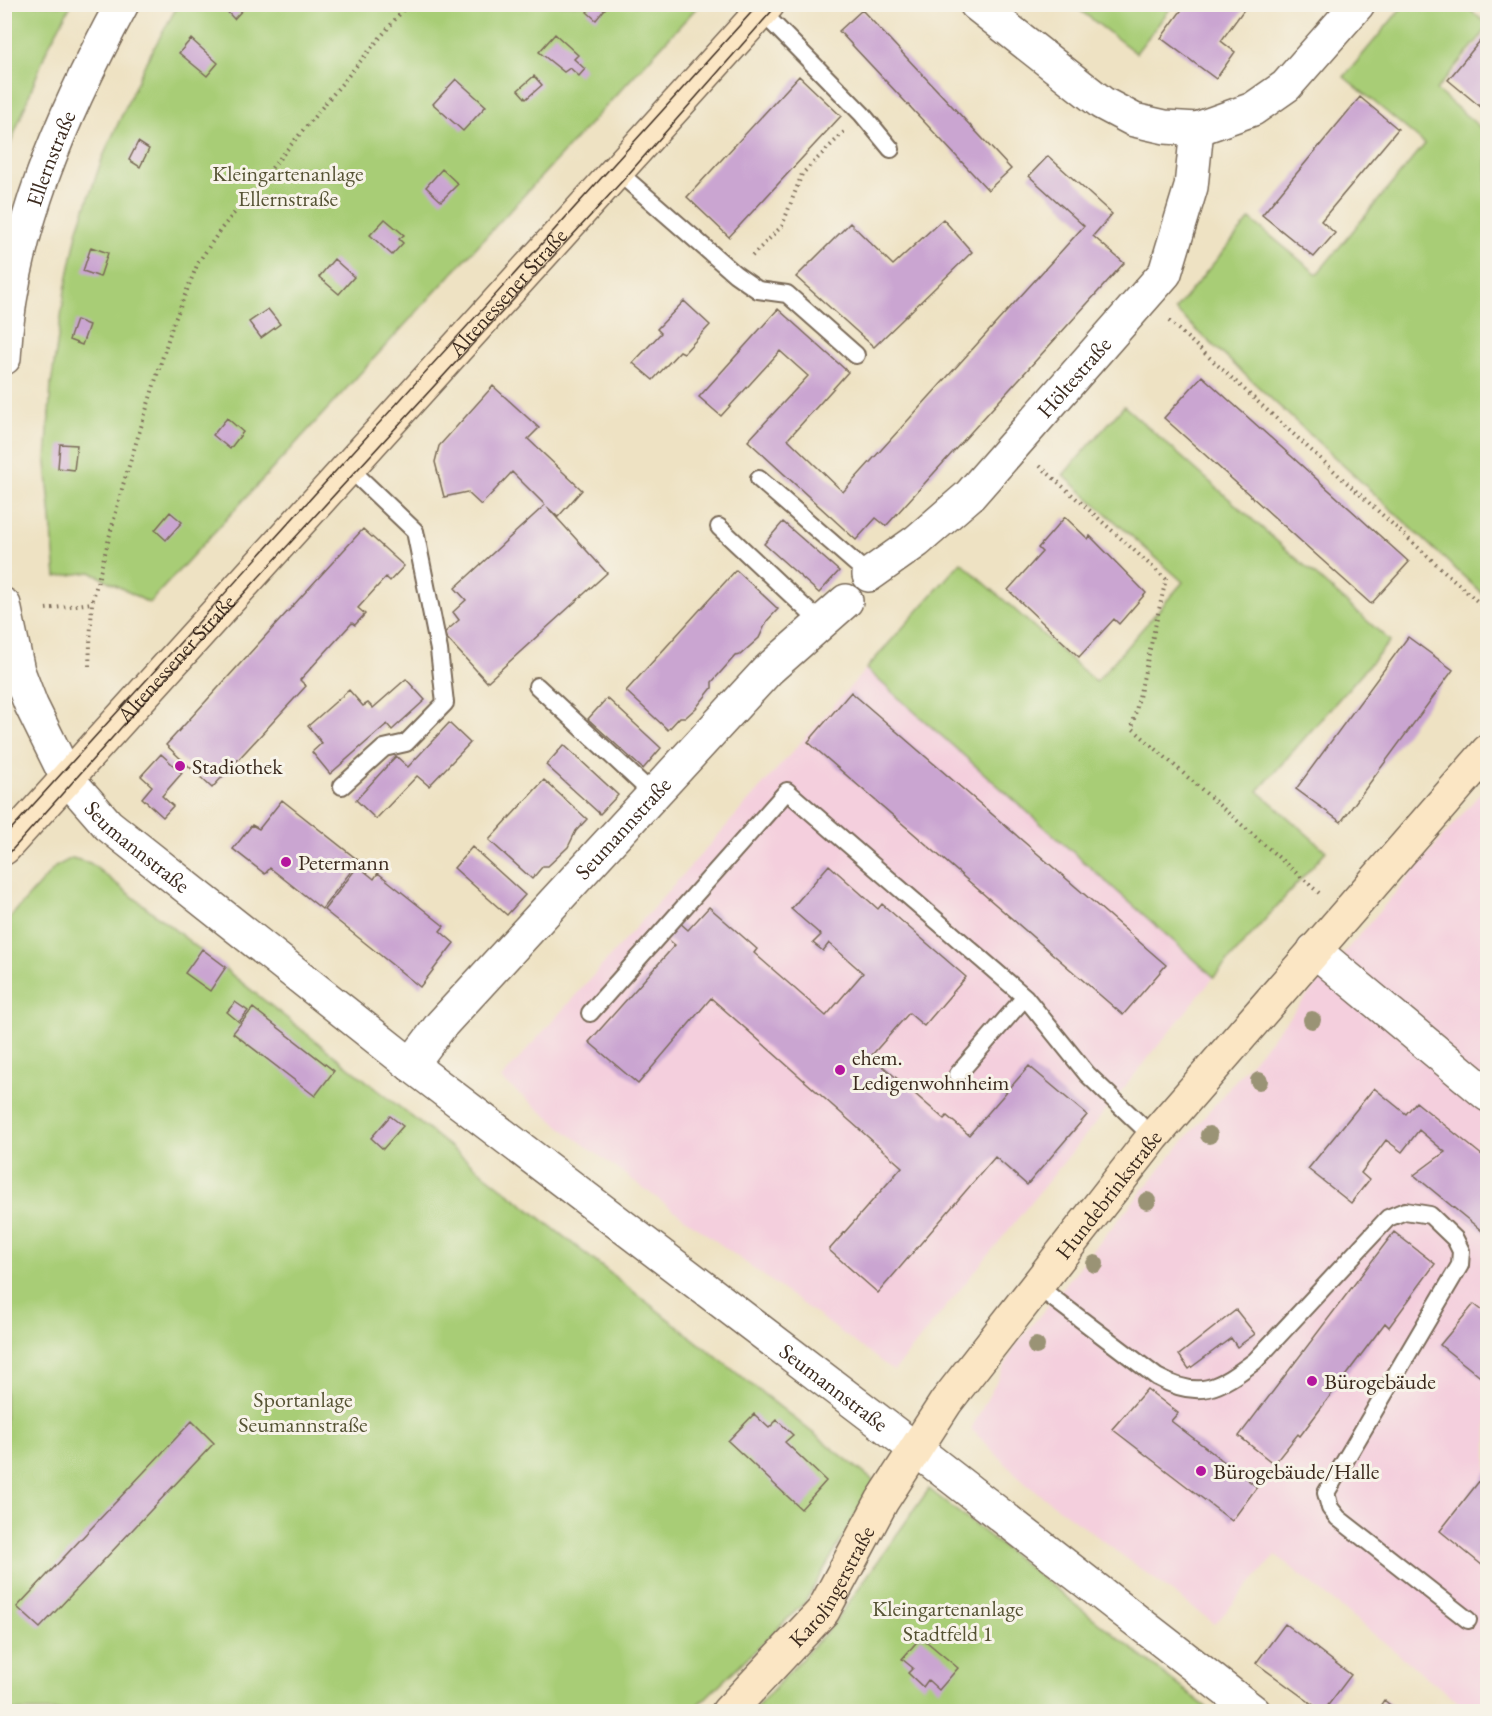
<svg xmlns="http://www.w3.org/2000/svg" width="1492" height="1716" font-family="'EB Garamond',serif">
<rect width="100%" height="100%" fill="#f7f3e8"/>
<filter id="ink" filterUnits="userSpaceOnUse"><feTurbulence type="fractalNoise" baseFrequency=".0167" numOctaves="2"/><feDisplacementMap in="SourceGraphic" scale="12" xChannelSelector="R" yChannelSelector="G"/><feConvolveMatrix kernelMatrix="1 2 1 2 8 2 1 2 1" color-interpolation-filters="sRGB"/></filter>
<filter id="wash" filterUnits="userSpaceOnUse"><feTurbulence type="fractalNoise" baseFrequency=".008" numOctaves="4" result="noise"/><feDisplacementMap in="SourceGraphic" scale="24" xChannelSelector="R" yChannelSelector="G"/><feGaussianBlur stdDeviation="1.35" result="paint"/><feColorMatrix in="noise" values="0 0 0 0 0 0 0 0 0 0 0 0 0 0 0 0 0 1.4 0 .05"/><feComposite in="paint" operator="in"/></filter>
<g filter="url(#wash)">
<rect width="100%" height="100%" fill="#eee2c3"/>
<path fill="#f4cfdd" d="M 866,669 L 1214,977 L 894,1371 L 568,1133 L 501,1079 Z
M 1487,785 L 1487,1711 L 1469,1711 L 1276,1555 L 1215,1624 L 1026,1484 L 971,1429 L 1017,1343 L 1165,1163 Z"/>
<path fill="#a8cd76" stroke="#727c4a" stroke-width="1.5" d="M 5,4 L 71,5 L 47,49 L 5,158 Z
M 178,5 L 699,5 L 149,603 L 91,572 L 56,577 L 46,462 L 51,385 L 65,290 L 78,229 L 102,159 L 146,62 Z
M 1073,5 L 1173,5 L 1136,53 Z
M 1404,5 L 1464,5 L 1487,24 L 1487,29 L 1436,90 L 1487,133 L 1487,598 L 1175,310 L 1250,219 L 1317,274 L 1425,144 L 1344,77 Z
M 1124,406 L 1390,641 L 1258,791 L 1326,851 L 1214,977 L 866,669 L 961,562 L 1096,682 L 1183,582 L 1063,475 Z
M 72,858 L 90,863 L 875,1482 L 805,1602 L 692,1711 L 5,1711 L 5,923 L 55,867 Z
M 929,1489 L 1206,1707 L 1203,1712 L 752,1712 L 832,1626 Z"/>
<g id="blocks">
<path fill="#caa5d1" d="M 220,4 L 248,4 L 234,19 Z
M 593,4 L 609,4 L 596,20 L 587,12 Z
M 1186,4 L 1248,4 L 1221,41 L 1235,52 L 1216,79 L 1161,38 Z
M 862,10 L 1011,169 L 988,190 L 839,31 Z
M 555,34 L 578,55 L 574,59 L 585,69 L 579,76 L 570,68 L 564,72 L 539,52 Z
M 1484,36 L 1488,39 L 1488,113 L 1448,80 Z
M 191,39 L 218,63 L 207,76 L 179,53 Z
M 534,76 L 542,85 L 526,99 L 518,90 Z
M 799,76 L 841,116 L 729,237 L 687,197 Z
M 456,79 L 486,106 L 463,131 L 433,104 Z
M 1360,97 L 1398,129 L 1321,221 L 1335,233 L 1314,257 L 1262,215 Z
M 138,142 L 149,149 L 140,167 L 129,160 Z
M 1048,156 L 1112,214 L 1093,236 L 1124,263 L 886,526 L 876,518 L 856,540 L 748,441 L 808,376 L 780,351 L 721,416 L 699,397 L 778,309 L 848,372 L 788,439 L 843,492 L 1084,226 L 1029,176 Z
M 442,169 L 458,184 L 441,201 L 426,187 Z
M 385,219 L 404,235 L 399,239 L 403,243 L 392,255 L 370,235 Z
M 943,219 L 972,252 L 874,347 L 796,277 L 850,223 L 893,265 Z
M 91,247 L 108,253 L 100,277 L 83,271 Z
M 334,259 L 354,277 L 339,294 L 319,277 Z
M 684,301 L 710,325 L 684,353 L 680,351 L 653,380 L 633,363 L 661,333 L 657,329 Z
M 268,309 L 280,324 L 261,338 L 249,322 Z
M 76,320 L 89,325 L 82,345 L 69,340 Z
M 1202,376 L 1409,562 L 1371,604 L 1164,418 Z
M 493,386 L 539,428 L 528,439 L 582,490 L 558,517 L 547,507 L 607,573 L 487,682 L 443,634 L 459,620 L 453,612 L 466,600 L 455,588 L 545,505 L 512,472 L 481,505 L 467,492 L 444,497 L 435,462 L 439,446 Z
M 227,418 L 243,432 L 230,449 L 213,435 Z
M 60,444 L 77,445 L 74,470 L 58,468 Z
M 170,512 L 182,522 L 166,540 L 155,530 Z
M 1065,517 L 1088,539 L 1090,536 L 1146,593 L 1119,624 L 1114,619 L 1079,657 L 1008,590 L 1042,552 L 1038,548 Z
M 783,522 L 839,571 L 819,593 L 764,544 Z
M 363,529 L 404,566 L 390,581 L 386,577 L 358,608 L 365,614 L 355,625 L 352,623 L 300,680 L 306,686 L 212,788 L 166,745 Z
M 736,570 L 778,609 L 767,621 L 759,638 L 740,655 L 735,656 L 712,682 L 712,688 L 696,708 L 686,717 L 680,717 L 668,730 L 626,691 Z
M 1408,637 L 1453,670 L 1341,822 L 1296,789 Z
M 406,679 L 425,700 L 392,730 L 387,724 L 330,774 L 312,752 L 322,743 L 308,726 L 349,690 L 363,706 L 368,703 L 373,708 Z
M 851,692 L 1166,965 L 1123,1015 L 808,742 Z
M 607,698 L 661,748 L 643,769 L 588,719 Z
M 449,723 L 470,743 L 429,786 L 417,776 L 376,819 L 356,800 L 396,756 L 408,767 Z
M 564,745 L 618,795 L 600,814 L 546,765 Z
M 161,754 L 182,773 L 162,796 L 173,806 L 163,817 L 142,798 L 152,786 L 141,776 Z
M 544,780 L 587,819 L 576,831 L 568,847 L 548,866 L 543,866 L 532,879 L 489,840 Z
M 282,800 L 359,861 L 322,909 L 270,868 L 265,874 L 233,849 L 252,825 L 259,829 Z
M 472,847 L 525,895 L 507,915 L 454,868 Z
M 829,865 L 878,909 L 882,904 L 966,977 L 924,1026 L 909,1013 L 871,1056 L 944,1119 L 947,1116 L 969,1135 L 1029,1066 L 1087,1115 L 1027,1185 L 995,1157 L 878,1293 L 829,1250 L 902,1167 L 711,998 L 638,1084 L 589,1042 L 675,945 L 664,936 L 678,921 L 688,930 L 709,907 L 757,949 L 754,953 L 826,1016 L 863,973 L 829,943 L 823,951 L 813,943 L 821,935 L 791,909 Z
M 358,866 L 374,879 L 378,873 L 444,926 L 440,931 L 454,943 L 420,987 L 324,910 Z
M 202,949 L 226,967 L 210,991 L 185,973 Z
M 235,1002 L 248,1011 L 239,1022 L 227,1012 Z
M 253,1008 L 334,1071 L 315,1096 L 233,1033 Z
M 1374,1088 L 1406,1114 L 1416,1102 L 1488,1160 L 1488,1236 L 1414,1175 L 1445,1152 L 1419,1130 L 1402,1152 L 1386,1140 L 1361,1173 L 1369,1180 L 1351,1203 L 1308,1169 Z
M 390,1116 L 403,1126 L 383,1149 L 371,1138 Z
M 1394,1232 L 1435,1264 L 1389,1327 L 1385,1323 L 1300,1436 L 1298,1434 L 1274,1464 L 1239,1436 Z
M 1474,1304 L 1488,1315 L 1488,1383 L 1440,1345 Z
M 1236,1310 L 1255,1334 L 1237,1347 L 1231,1338 L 1189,1369 L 1179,1355 Z
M 1147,1389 L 1178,1413 L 1171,1421 L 1257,1487 L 1232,1521 L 1112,1429 Z
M 754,1414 L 769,1428 L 777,1420 L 793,1435 L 785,1442 L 826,1481 L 801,1509 L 728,1441 Z
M 192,1421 L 214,1443 L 40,1628 L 17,1607 Z
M 1488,1470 L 1488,1570 L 1440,1531 Z
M 1285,1624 L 1351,1675 L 1323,1712 L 1256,1663 Z
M 921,1637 L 958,1668 L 939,1690 L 928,1680 L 923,1687 L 908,1673 L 913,1668 L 902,1659 Z
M 1384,1700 L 1399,1712 L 1376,1712 Z"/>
</g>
</g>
<g filter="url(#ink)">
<use href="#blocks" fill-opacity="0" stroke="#7a6a58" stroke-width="1.5"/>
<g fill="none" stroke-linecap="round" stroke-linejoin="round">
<g stroke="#7a6a58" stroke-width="20">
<path id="lane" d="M 762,12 L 862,114 L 891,149
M 618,172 L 735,274 L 758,290 L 787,294 L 856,355
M 759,479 L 869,575
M 719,527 L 821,623
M 537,686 L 654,795
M 342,786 L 384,748 L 406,743 L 445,703 L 439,650 L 415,531 L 348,467
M 590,1013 L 787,791 L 1025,997
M 958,1074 L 1025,997 L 1087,1074 L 1153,1137
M 1037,1286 L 1157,1377 C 1199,1400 1218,1389 1255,1361 L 1388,1218 L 1405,1211 L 1430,1215 L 1455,1239 L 1461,1251 L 1460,1265 L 1326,1493 L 1330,1508 L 1338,1518 L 1468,1620"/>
</g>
<g stroke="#7a6a58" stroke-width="36">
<g id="street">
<path d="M 976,4 L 1102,103 L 1134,120 L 1165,127 L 1197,129 L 1253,109 L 1286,86 L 1358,4"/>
<path id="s1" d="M 4,358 C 10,231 63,114 122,4"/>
<path id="s2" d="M 869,575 L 917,541 L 970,495 L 1165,273 L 1191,187 L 1197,129"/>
<path id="s3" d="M 4,605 L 18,671 L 31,705 L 67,778 L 108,825 L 411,1065 L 914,1448 L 1254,1712"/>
<path d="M 1314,950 L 1488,1095"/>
<path id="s4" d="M 411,1065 L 441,1025 L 768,670 L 846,601"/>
</g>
</g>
<g stroke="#7a6a58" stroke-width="36">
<g id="secondary">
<path id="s5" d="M 4,848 L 768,4"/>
<path id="s6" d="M 728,1712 L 823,1611 L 882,1501 L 946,1402 L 1153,1137 L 1488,751"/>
</g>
</g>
<path stroke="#7a6a58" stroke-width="4" stroke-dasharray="1.5 4.5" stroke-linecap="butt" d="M 1483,4 L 1488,8
M 752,256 L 782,226 L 802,174 L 844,132
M 1169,321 L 1488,611
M 1040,466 L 1166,579 L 1132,728 L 1319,893
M 46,609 L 92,603
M 89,666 L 92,603 L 123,485 L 172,327 L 198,263 L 221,229 L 408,4"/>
<use href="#lane" stroke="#fff" stroke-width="16"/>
<use href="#street" stroke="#fff" stroke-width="33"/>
<use href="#secondary" stroke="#fbe6c4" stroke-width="33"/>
<path stroke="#3b2a1e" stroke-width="1.5" d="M 4,837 L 759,4
M 4,859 L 136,711 L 625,178 L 778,4"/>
</g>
<g fill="#9a9374">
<circle cx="1312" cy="1020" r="9"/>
<circle cx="1259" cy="1081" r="9"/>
<circle cx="1209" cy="1135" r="9"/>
<circle cx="1147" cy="1201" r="9"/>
<circle cx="1095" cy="1264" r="9"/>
<circle cx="1036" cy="1346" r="9"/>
</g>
</g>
<g fill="#b5179e" stroke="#f7f3e8" stroke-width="2">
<circle cx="180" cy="766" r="6"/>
<circle cx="286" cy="862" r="6"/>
<circle cx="840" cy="1070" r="6"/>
<circle cx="1312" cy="1381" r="6"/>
<circle cx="1201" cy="1471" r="6"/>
</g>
<g text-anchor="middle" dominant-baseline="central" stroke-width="6" stroke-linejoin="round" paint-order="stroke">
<g font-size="22" fill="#3b2a1e" stroke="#f7f3e8">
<text stroke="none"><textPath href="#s1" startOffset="206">Ellernstraße</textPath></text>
<text stroke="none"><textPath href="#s5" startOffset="750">Altenessener Straße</textPath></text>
<text stroke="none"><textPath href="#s2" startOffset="286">Höltestraße</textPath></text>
<text stroke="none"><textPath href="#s5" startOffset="256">Altenessener Straße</textPath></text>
<text stroke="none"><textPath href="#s4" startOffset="318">Seumannstraße</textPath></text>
<text stroke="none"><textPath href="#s3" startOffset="284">Seumannstraße</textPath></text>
<text stroke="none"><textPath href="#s6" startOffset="645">Hundebrinkstraße</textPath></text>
<text stroke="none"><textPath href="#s3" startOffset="1166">Seumannstraße</textPath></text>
<text stroke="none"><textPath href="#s6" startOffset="164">Karolingerstraße</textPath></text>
</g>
<g font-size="22" fill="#565334" stroke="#f7f3e8">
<text x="288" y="173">Kleingartenanlage<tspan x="288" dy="25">Ellernstraße</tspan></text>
<text x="303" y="1399">Sportanlage<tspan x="303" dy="25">Seumannstraße</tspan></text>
<text x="948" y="1608">Kleingartenanlage<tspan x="948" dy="25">Stadtfeld 1</tspan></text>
</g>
<g font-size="22" fill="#3b2a1e" stroke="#f7f3e8" text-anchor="start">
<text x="192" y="766">Stadiothek</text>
<text x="298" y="862">Petermann</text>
<text x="852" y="1057">ehem.<tspan x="852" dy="25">Ledigenwohnheim</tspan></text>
<text x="1324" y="1381">Bürogebäude</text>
<text x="1213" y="1471">Bürogebäude/Halle</text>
</g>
</g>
<rect width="1492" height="1716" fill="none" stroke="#f7f3e8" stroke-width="24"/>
</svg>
